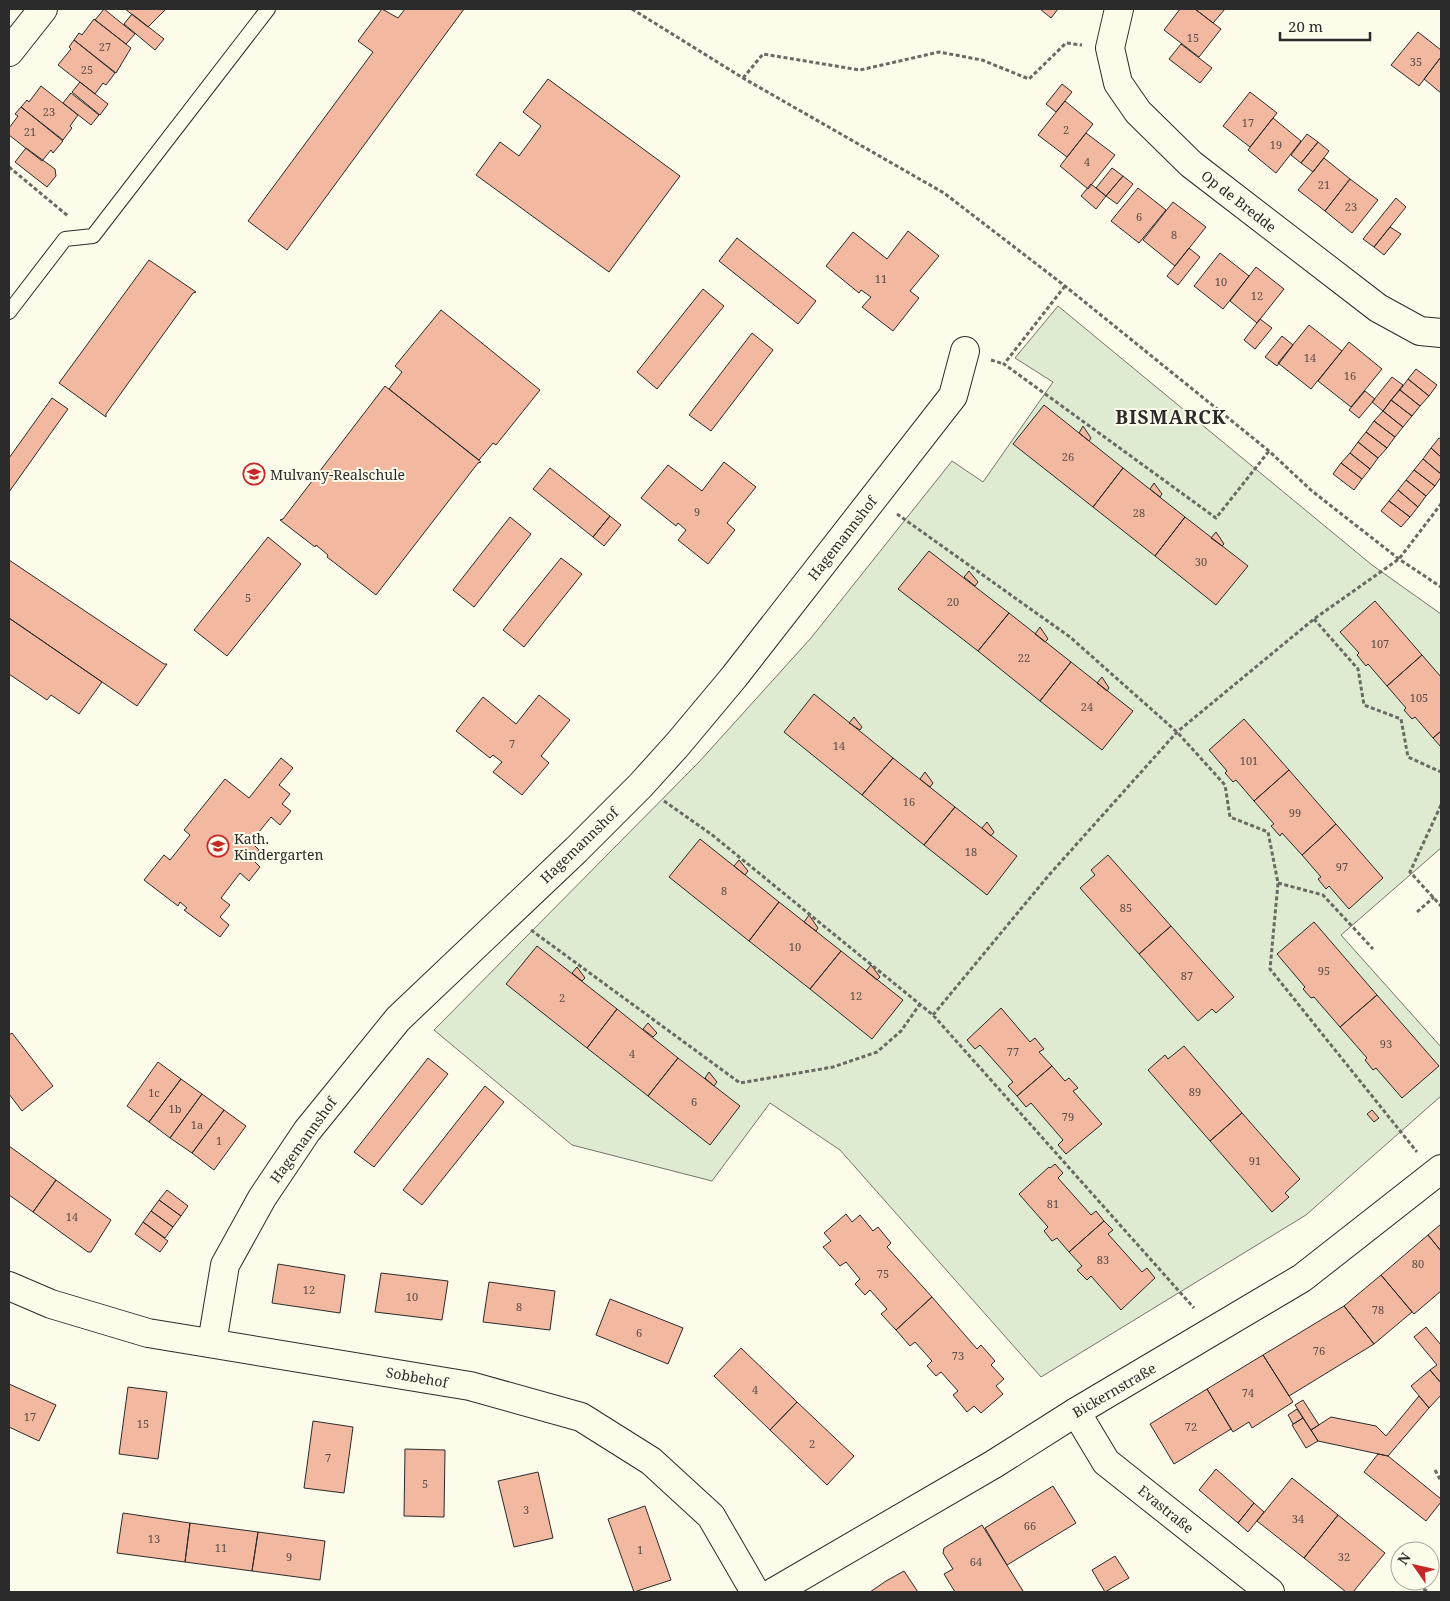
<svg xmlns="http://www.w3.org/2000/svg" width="1450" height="1601" font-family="'Noto Serif',serif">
<rect width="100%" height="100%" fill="#fdfbea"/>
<path fill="#deebd1" stroke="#74746e" d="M 1058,306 L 1372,565 L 1441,614 L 1441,848 L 1341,935 L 1441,1047 L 1441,1096 L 1306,1215 L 1041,1377 L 840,1150 L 770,1103 L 712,1181 L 572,1145 L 434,1030 L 699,762 L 811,638 L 952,461 L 983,482 L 1053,382 L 1015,358 Z"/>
<path fill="#f2b8a0" stroke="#2b2b2b" d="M 104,9 L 135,34 L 126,44 L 95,20 Z
M 125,9 L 166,9 L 148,27 Z
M 382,9 L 398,18 L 405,9 L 464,9 L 287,250 L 248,221 L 373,52 L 358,41 Z
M 1040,9 L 1058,9 L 1051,18 Z
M 1180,9 L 1195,9 L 1221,29 L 1199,57 L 1164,30 Z
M 1195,9 L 1225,9 L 1213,23 Z
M 132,14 L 164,39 L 155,50 L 124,24 Z
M 94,19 L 131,48 L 116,73 L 74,40 L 79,33 L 82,35 Z
M 1418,32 L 1441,50 L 1441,57 L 1419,86 L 1391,65 Z
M 74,40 L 115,73 L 106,85 L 103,83 L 95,94 L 58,65 L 71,49 L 69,47 Z
M 1181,44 L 1212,68 L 1200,83 L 1169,59 Z
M 1441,57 L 1441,93 L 1424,79 Z
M 548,79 L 680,176 L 609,272 L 476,175 L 500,142 L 519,156 L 541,126 L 523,112 Z
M 80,82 L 108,104 L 100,115 L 72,92 Z
M 1062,84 L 1072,92 L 1056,112 L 1046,104 Z
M 41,86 L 78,115 L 70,126 L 72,128 L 63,140 L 21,107 L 27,100 L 29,102 Z
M 1250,92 L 1277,113 L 1250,147 L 1223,126 Z
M 71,93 L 99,115 L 91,125 L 63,103 Z
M 1065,101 L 1093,124 L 1067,157 L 1038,135 Z
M 21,107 L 63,141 L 53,153 L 51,150 L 42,161 L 9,135 L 9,128 L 18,116 L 15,114 Z
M 1273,118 L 1301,141 L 1276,173 L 1248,150 Z
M 1086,133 L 1115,155 L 1088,189 L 1060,166 Z
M 1307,134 L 1318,142 L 1301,163 L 1291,155 Z
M 1318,142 L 1329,151 L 1313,172 L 1301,163 Z
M 26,148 L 55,169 L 56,176 L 47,187 L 15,162 Z
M 1324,158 L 1350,179 L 1325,211 L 1298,190 Z
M 1112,168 L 1123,176 L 1106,196 L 1096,188 Z
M 1123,176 L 1133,184 L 1117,204 L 1106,196 Z
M 1350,179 L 1378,200 L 1352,233 L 1325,211 Z
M 1091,184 L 1106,196 L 1096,209 L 1081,196 Z
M 1138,188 L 1166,210 L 1139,243 L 1111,221 Z
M 1396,198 L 1406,207 L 1374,247 L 1363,239 Z
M 1173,202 L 1206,227 L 1175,266 L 1143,240 Z
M 1390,227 L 1401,234 L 1384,255 L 1374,247 Z
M 908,231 L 939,256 L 910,291 L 919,298 L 893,331 L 862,307 L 871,297 L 861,290 L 859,293 L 826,266 L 853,232 L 887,259 Z
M 737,238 L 816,301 L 798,324 L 719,261 Z
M 1189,248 L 1200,257 L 1178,285 L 1167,276 Z
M 1220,253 L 1249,276 L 1223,309 L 1194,286 Z
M 149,260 L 196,292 L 193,293 L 106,414 L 106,417 L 59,383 Z
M 1256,267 L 1284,289 L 1257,323 L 1230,301 Z
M 703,289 L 724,306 L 657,389 L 637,372 Z
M 441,310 L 540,390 L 496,445 L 493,443 L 479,460 L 389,389 L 402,372 L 395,366 Z
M 1260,319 L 1272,328 L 1255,349 L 1244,340 Z
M 1309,325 L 1342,351 L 1311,389 L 1278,363 Z
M 752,333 L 773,350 L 711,431 L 689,415 Z
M 1282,336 L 1293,345 L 1277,366 L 1265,357 Z
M 1349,342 L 1382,369 L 1351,407 L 1318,381 Z
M 1416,369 L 1437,385 L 1429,396 L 1408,379 Z
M 1392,377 L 1403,385 L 1383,411 L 1372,402 Z
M 1408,379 L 1429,396 L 1420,406 L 1400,390 Z
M 385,386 L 481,462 L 478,463 L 376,595 L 327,557 L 328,555 L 316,545 L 315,547 L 280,520 L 283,519 Z
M 1400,390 L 1420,406 L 1412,416 L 1391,400 Z
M 1365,391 L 1375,399 L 1359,418 L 1349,410 Z
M 52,398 L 68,409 L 9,492 L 9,458 Z
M 1391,400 L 1412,416 L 1403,427 L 1383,411 Z
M 1044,405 L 1123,468 L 1093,507 L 1013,444 Z
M 1383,411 L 1403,427 L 1395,437 L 1374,421 Z
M 1374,421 L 1395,437 L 1387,448 L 1366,432 Z
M 1083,426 L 1091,438 L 1089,441 L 1079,433 Z
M 1366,432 L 1387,448 L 1378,458 L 1358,442 Z
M 1439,438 L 1441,439 L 1441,457 L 1431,448 Z
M 1358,442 L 1378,458 L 1370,469 L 1350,453 Z
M 1431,448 L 1441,457 L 1441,474 L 1423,459 Z
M 1350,453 L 1370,469 L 1362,479 L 1341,463 Z
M 1423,459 L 1441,474 L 1441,477 L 1435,486 L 1414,470 Z
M 724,462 L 756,487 L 727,523 L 735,530 L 708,564 L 678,540 L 686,530 L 678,523 L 676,526 L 641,498 L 668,465 L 702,491 Z
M 1341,463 L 1362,479 L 1354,490 L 1333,474 Z
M 550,468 L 610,516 L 593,537 L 533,489 Z
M 1123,468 L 1185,517 L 1155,556 L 1093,507 Z
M 1414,470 L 1435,486 L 1426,496 L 1406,480 Z
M 1406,480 L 1426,496 L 1418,507 L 1398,490 Z
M 1154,483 L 1162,494 L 1160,497 L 1150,489 Z
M 1398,490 L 1418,507 L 1410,517 L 1389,501 Z
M 1389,501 L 1410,517 L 1401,527 L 1381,511 Z
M 610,516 L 621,525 L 604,546 L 593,537 Z
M 510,517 L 531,534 L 474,607 L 453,590 Z
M 1185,517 L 1248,566 L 1216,605 L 1155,556 Z
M 1216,532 L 1224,544 L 1222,546 L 1211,538 Z
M 268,537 L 301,564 L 227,656 L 194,630 Z
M 929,551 L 1009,613 L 978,651 L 898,589 Z
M 561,558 L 582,574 L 524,647 L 503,630 Z
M 9,560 L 164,664 L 167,664 L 137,706 L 9,618 Z
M 969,571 L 978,582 L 975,586 L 964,577 Z
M 1375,601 L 1422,655 L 1387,686 L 1368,664 L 1366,666 L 1357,655 L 1359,653 L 1340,632 Z
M 1009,613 L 1071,662 L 1040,701 L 978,651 Z
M 9,618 L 102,682 L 79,714 L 51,695 L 47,700 L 9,674 Z
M 1040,627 L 1048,639 L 1045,642 L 1035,634 Z
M 1422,655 L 1441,677 L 1441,731 L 1433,738 L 1415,717 L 1412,719 L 1404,710 L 1406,708 L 1387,686 Z
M 1071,662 L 1133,711 L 1102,750 L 1040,701 Z
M 1102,677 L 1109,688 L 1107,691 L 1097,683 Z
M 814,694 L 893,758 L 862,795 L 784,732 Z
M 539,695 L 570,720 L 541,756 L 549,763 L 522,795 L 493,772 L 502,762 L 493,755 L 490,758 L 456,731 L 483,697 L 516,724 Z
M 854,717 L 862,727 L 860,730 L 849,723 Z
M 1244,719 L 1289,770 L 1254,801 L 1236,780 L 1233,782 L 1225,773 L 1227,771 L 1209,750 Z
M 1441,731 L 1441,747 L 1433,738 Z
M 281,758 L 293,768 L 279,785 L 290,794 L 282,804 L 291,811 L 280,825 L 271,817 L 251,842 L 259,850 L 252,859 L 260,867 L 249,881 L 240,873 L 221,898 L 230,905 L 220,917 L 229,925 L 220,937 L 184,910 L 187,908 L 180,902 L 178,906 L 144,880 L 164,855 L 170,860 L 190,835 L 184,830 L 225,779 L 249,798 Z
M 893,758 L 955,807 L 924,845 L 862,795 Z
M 1289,770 L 1336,824 L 1302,855 L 1282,833 L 1280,836 L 1271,826 L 1274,824 L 1254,801 Z
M 925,772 L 933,783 L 930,787 L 920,779 Z
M 955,807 L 1017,856 L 987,895 L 924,845 Z
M 987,822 L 994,832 L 991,836 L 982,828 Z
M 1336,824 L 1383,878 L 1349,909 L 1329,886 L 1326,889 L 1318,879 L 1321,877 L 1302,855 Z
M 700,839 L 779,902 L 749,941 L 669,877 Z
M 1108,855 L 1171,926 L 1139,954 L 1080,888 L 1095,875 L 1091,870 Z
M 739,860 L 748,871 L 745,875 L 734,866 Z
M 779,902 L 841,951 L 810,989 L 749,941 Z
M 809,915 L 818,928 L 816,931 L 804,922 Z
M 1314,922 L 1377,995 L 1340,1027 L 1314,997 L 1311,998 L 1303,989 L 1305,987 L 1277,954 Z
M 1171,926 L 1234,997 L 1216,1013 L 1212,1009 L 1198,1021 L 1139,954 Z
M 537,946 L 617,1009 L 587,1048 L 506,984 Z
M 841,951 L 903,1000 L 872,1039 L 810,989 Z
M 871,965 L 880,977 L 877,980 L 866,971 Z
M 577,967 L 585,978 L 582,981 L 572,973 Z
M 1377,995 L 1439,1066 L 1402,1098 L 1376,1068 L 1373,1070 L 1365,1060 L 1367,1058 L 1340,1027 Z
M 1001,1008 L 1030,1042 L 1035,1038 L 1044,1049 L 1039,1052 L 1052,1066 L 1017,1096 L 1008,1086 L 1013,1082 L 980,1045 L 975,1049 L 967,1040 Z
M 617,1009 L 678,1058 L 648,1096 L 587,1048 Z
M 648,1023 L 657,1033 L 653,1037 L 643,1029 Z
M 12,1033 L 53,1086 L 22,1111 L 9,1094 L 9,1035 Z
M 1184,1046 L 1242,1113 L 1210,1141 L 1148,1070 L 1165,1055 L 1168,1059 Z
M 428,1058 L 448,1074 L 374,1167 L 354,1152 Z
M 678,1058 L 740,1106 L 710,1145 L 648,1096 Z
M 158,1062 L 181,1079 L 149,1122 L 127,1106 Z
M 1052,1066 L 1065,1081 L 1069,1078 L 1078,1088 L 1073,1091 L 1102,1124 L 1066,1154 L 1058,1145 L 1063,1140 L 1031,1103 L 1026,1107 L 1017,1096 Z
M 709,1072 L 717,1082 L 714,1086 L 705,1078 Z
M 181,1079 L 202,1094 L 170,1138 L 149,1122 Z
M 485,1086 L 504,1102 L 422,1205 L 403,1190 Z
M 202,1094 L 224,1110 L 192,1153 L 170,1138 Z
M 224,1110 L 246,1126 L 214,1170 L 192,1153 Z
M 1372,1110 L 1379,1118 L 1374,1122 L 1367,1114 Z
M 1242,1113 L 1300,1179 L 1285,1193 L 1289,1197 L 1272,1212 L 1210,1141 Z
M 9,1146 L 56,1180 L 33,1212 L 9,1195 Z
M 1055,1164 L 1063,1173 L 1058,1178 L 1091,1215 L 1096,1211 L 1104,1221 L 1069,1252 L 1057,1238 L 1052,1241 L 1044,1231 L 1048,1227 L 1019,1194 L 1049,1167 L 1050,1168 Z
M 56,1180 L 111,1220 L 91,1252 L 88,1252 L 33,1212 Z
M 167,1190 L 188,1206 L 181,1216 L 159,1200 Z
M 159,1200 L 181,1216 L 173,1227 L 151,1211 Z
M 151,1211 L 173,1227 L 165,1238 L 143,1222 Z
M 846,1214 L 852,1222 L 860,1215 L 873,1231 L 878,1227 L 891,1243 L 887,1247 L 932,1297 L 896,1330 L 881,1314 L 887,1309 L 870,1290 L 865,1295 L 855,1284 L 860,1279 L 846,1262 L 840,1266 L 823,1247 L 831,1241 L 824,1233 Z
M 1104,1221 L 1113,1230 L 1108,1234 L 1142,1272 L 1147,1268 L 1155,1278 L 1121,1310 L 1091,1276 L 1087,1280 L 1077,1270 L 1082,1266 L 1069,1252 Z
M 143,1222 L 168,1241 L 160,1252 L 135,1234 Z
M 1441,1224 L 1441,1251 L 1428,1235 Z
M 1428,1235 L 1441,1251 L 1441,1291 L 1414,1314 L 1381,1275 Z
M 278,1264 L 345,1275 L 340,1313 L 272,1303 Z
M 381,1273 L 448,1281 L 442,1320 L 375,1312 Z
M 1381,1275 L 1412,1312 L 1374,1344 L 1344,1306 Z
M 489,1282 L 555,1291 L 550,1330 L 483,1322 Z
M 932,1297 L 977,1349 L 981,1345 L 995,1361 L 991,1365 L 1004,1379 L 996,1386 L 1003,1394 L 981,1413 L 974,1406 L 967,1412 L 953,1395 L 958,1391 L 941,1372 L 936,1376 L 927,1366 L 932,1361 L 915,1342 L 910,1346 L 896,1330 Z
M 610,1299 L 683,1328 L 668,1364 L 596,1335 Z
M 1344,1306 L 1374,1344 L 1289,1396 L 1263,1355 Z
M 1426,1327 L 1441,1345 L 1441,1383 L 1430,1370 L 1437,1365 L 1414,1337 Z
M 741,1348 L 797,1402 L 770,1430 L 714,1376 Z
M 1263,1355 L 1293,1402 L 1252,1428 L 1249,1422 L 1233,1432 L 1207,1389 Z
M 1430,1370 L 1441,1383 L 1441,1395 L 1429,1408 L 1411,1386 Z
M 9,1384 L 56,1405 L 39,1441 L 9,1427 Z
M 128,1387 L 167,1392 L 158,1459 L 119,1454 Z
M 1207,1389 L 1231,1429 L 1174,1464 L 1150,1424 Z
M 1419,1396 L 1429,1408 L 1388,1456 L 1318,1441 L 1311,1430 L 1331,1417 L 1376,1426 L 1386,1436 Z
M 1303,1400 L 1319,1425 L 1311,1430 L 1295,1405 Z
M 797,1402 L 854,1456 L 827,1485 L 770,1430 Z
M 1297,1409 L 1303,1418 L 1293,1424 L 1288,1415 Z
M 1303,1418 L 1318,1441 L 1306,1448 L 1292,1425 Z
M 313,1421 L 353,1427 L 344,1493 L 304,1488 Z
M 405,1449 L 445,1450 L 444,1517 L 404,1516 Z
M 1378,1454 L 1388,1456 L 1441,1499 L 1441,1502 L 1426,1521 L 1364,1472 Z
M 1216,1469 L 1254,1503 L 1238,1523 L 1199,1490 Z
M 538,1472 L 553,1538 L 514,1547 L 498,1481 Z
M 1292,1478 L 1338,1515 L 1304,1558 L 1257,1521 Z
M 1053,1486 L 1076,1523 L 1007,1565 L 985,1528 Z
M 1254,1503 L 1264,1512 L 1248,1532 L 1238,1523 Z
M 645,1506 L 671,1580 L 634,1592 L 608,1519 Z
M 123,1513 L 190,1523 L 185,1562 L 117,1553 Z
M 1338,1515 L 1385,1553 L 1353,1592 L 1346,1592 L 1304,1558 Z
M 190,1523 L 258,1532 L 252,1571 L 185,1562 Z
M 982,1525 L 1023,1591 L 1022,1592 L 955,1592 L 944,1574 L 953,1569 L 943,1553 L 944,1548 Z
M 258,1532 L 325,1541 L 320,1580 L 252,1571 Z
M 1115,1556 L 1129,1578 L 1105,1592 L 1092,1570 Z
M 904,1571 L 918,1592 L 870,1592 L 886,1581 Z"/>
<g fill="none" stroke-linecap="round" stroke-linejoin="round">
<g stroke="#2b2b2b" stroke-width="16">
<path id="lane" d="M 9,312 L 65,239 L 93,236 L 268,9"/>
</g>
<g stroke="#2b2b2b" stroke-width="30">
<path id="street" d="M 1119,9 L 1110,48 L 1118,83 L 1138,112 L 1191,164 L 1378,308 L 1420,331 L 1441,333
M 9,52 L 43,9
M 9,1286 L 51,1304 L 148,1333 L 470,1386 L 581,1417 L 651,1461 L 711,1516 L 755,1592
M 212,1343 L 225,1265 L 262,1198 L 307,1131 L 398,1019 L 576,850 L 641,785 L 678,744 L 734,677 L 953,396 L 965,351
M 1076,1412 L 1106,1462 L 1270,1592"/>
</g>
<g stroke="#2b2b2b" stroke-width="30">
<path id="secondary" d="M 774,1592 L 994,1464 L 1076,1412 L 1302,1278 L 1441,1169"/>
</g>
<path stroke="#6a6964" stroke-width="3" stroke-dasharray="4 2.5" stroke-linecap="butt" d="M 632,9 L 743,78 L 944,193 L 1065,286 L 1269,451 L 1312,491 L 1399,559 L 1441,587
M 743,78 L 763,54 L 860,70 L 939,52 L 982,60 L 1029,79 L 1066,43 L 1082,45
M 9,167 L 68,216
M 1065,286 L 1004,364 L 1216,518 L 1269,451
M 991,360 L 1004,364
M 897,514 L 1070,637 L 1177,732 L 1225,785 L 1230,817 L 1268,832 L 1278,883 L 1270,969 L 1417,1152
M 1314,619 L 1358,669 L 1364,705 L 1401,719 L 1408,757 L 1441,772
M 664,801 L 711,834 L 933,1015 L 1194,1308
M 1441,805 L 1410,872 L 1441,906
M 1278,883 L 1323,895 L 1373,949
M 1417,912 L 1434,897
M 531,930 L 740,1083 L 833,1067 L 877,1052 L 901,1031 L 920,1004
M 933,1015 L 1049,875 L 1177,732 L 1314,619 L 1399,559 L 1441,504
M 1435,1470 L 1441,1481
M 1413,1581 L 1428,1592"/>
<use href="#lane" stroke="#fdfbea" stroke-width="14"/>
<use href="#street" stroke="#fdfbea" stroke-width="28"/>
<use href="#secondary" stroke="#fdfbea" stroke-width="28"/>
</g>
<defs>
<g id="school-ring" transform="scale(1.125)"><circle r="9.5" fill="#fdfbea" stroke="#c62828" stroke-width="1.5"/><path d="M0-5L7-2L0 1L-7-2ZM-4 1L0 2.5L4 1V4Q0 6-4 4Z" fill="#c62828"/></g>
</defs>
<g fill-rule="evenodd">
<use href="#school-ring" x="254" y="474"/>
<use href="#school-ring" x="218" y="846"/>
</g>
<g text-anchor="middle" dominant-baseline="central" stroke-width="4" stroke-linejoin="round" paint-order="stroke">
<g font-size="11" fill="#5d4e48">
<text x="1193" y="37">15</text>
<text x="105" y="46">27</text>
<text x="1416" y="61">35</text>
<text x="87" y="69">25</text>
<text x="49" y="111">23</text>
<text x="1248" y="122">17</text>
<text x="1066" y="129">2</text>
<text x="30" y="131">21</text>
<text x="1276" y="144">19</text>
<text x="1087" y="161">4</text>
<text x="1324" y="184">21</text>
<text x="1351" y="206">23</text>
<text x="1139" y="216">6</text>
<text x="1174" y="234">8</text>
<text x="881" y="278">11</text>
<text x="1221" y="281">10</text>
<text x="1257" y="295">12</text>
<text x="1310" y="357">14</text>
<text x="1350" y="375">16</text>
<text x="1068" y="456">26</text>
<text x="697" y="511">9</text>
<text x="1139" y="512">28</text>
<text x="1201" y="561">30</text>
<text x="248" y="597">5</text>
<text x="953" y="601">20</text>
<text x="1380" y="643">107</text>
<text x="1024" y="657">22</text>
<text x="1419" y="697">105</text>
<text x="1087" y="706">24</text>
<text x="512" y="743">7</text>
<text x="839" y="745">14</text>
<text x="1249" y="760">101</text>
<text x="909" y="801">16</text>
<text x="1295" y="812">99</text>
<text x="971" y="851">18</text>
<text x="1342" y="866">97</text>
<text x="724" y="890">8</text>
<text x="1126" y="907">85</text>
<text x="795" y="946">10</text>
<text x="1324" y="970">95</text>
<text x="1187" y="975">87</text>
<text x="856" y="995">12</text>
<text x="562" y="997">2</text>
<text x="1386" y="1043">93</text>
<text x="1013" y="1051">77</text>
<text x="632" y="1053">4</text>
<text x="1195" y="1091">89</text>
<text x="154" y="1092">1c</text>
<text x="694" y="1101">6</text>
<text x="175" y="1108">1b</text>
<text x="1068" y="1116">79</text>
<text x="197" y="1124">1a</text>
<text x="219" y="1140">1</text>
<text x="1255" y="1160">91</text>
<text x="1053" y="1203">81</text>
<text x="72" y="1216">14</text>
<text x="1103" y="1259">83</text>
<text x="1418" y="1263">80</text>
<text x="883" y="1273">75</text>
<text x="309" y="1289">12</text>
<text x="412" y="1296">10</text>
<text x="519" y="1306">8</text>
<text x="1378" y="1309">78</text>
<text x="639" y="1332">6</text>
<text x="1319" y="1350">76</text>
<text x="958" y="1355">73</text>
<text x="755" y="1389">4</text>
<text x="1248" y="1392">74</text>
<text x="30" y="1416">17</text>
<text x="143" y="1423">15</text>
<text x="1191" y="1426">72</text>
<text x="812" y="1443">2</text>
<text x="328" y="1457">7</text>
<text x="425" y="1483">5</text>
<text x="526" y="1509">3</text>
<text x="1298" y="1518">34</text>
<text x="1030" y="1525">66</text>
<text x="154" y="1538">13</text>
<text x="221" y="1547">11</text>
<text x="640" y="1549">1</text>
<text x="289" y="1556">9</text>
<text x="1344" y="1556">32</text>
<text x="976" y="1561">64</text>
</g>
<g font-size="14" fill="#2b2b2b" stroke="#fdfbea">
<text transform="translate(1239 201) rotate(38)">Op de Bredde</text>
<text transform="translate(842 538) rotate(-52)">Hagemannshof</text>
<text transform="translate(579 845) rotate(-44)">Hagemannshof</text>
<text transform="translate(303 1140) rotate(-54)">Hagemannshof</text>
<text transform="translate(417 1377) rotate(10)">Sobbehof</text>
<text transform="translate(1114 1390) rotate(-30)">Bickernstraße</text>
<text transform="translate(1166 1509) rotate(39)">Evastraße</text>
</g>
<g font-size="14" fill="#2b2b2b" stroke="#fdfbea" text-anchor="start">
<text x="270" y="474">Mulvany-Realschule</text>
<text x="234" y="838">Kath.<tspan x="234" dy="16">Kindergarten</tspan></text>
</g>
<g font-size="19" font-weight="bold" letter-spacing="1" fill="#2b2b2b" stroke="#fdfbea">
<text x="1171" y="417">BISMARCK</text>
</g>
</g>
<rect width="1450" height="1601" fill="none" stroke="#2b2b2b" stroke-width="20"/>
<g transform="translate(1415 1566) rotate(304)"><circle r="24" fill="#fdfbea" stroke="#a9a89e"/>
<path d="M0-4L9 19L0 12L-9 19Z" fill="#c62828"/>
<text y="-8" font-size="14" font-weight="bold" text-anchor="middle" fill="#2b2b2b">N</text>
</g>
<path d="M1280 32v8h90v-8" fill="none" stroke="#2b2b2b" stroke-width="2.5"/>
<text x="1288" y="32" font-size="15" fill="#2b2b2b" stroke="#fdfbea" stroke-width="4" paint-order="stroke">20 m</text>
</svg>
